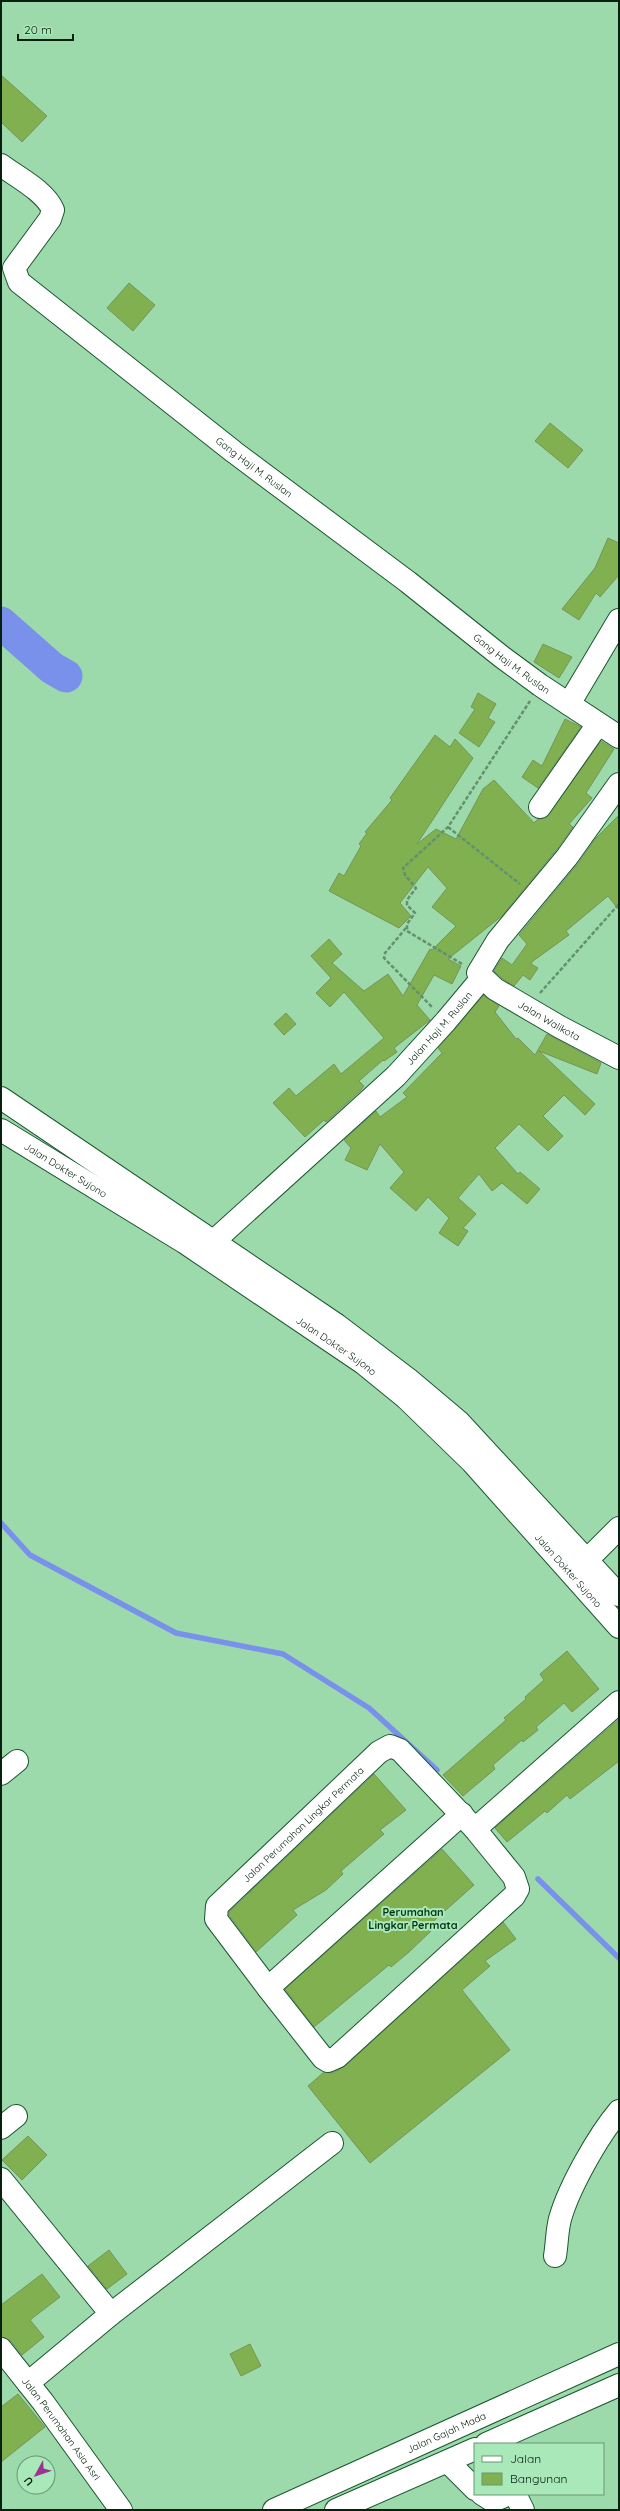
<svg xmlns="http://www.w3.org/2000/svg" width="620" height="2511" font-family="Quicksand,sans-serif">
<rect width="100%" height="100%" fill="#9ddaab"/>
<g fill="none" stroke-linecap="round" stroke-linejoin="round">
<path stroke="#7991eb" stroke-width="5.5" d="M 1,1523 L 30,1555 L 176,1633 L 283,1654 L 369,1708 L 437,1770
M 538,1879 L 619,1958"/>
<path stroke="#7991eb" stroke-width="33" d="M 1,623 L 52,668 L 66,676"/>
</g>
<path fill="#80b050" stroke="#759459" d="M 1,75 L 47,116 L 22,142 L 1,122 Z
M 129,283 L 155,305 L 133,331 L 107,308 Z
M 550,423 L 583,450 L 568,468 L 535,441 Z
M 608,538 L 619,543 L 619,575 L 600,597 L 596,593 L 579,620 L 562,609 L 595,568 Z
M 543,644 L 572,657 L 559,678 L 534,662 Z
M 478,693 L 496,704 L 488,718 L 495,722 L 479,747 L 459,733 L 475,709 L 471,707 Z
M 565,719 L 581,727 L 538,788 L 522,777 L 533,760 L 542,766 Z
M 435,735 L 450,747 L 455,739 L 473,758 L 417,844 L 436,829 L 456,839 L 483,789 L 494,780 L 534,823 L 538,819 L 546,818 L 601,741 L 614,749 L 586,793 L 592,798 L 569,824 L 573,827 L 557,849 L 503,915 L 448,959 L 461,966 L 452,984 L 434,975 L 417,1005 L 430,1020 L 394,1048 L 397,1052 L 384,1061 L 383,1060 L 359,1081 L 364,1086 L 361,1090 L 326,1122 L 324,1120 L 305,1137 L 273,1103 L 289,1088 L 296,1096 L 334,1064 L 341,1074 L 384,1038 L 344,992 L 330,1007 L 316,993 L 331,978 L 311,956 L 329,939 L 342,954 L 332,963 L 364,991 L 388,974 L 403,996 L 430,949 L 432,950 L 456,926 L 432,907 L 447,888 L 428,867 L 400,903 L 411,916 L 399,928 L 329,891 L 339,873 L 344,876 L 361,846 L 359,844 L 367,833 L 365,832 L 392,800 L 390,798 Z
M 619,815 L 619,910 L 608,896 L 566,931 L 569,935 L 533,961 L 531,964 L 538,968 L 530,980 L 523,975 L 514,986 L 503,979 L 494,971 L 502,958 L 512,965 L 527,944 L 519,935 L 577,865 L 596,838 Z
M 484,995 L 499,1006 L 495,1012 L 516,1039 L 518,1038 L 535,1055 L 547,1034 L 601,1063 L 597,1074 L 539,1051 L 595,1104 L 585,1115 L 564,1095 L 543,1116 L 563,1136 L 548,1151 L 519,1124 L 495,1148 L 518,1174 L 520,1172 L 540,1189 L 527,1204 L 502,1183 L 492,1191 L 479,1174 L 458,1198 L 476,1214 L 463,1228 L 468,1231 L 458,1246 L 439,1233 L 449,1218 L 428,1197 L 416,1211 L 390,1188 L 404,1172 L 380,1144 L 367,1170 L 345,1160 L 351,1148 L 344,1140 L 376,1111 L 380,1117 L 407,1097 L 403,1093 L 442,1053 L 438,1048 Z
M 286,1013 L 296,1024 L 284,1035 L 274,1024 Z
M 567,1651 L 599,1689 L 572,1712 L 564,1703 L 536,1727 L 538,1730 L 523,1742 L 522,1740 L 493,1765 L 495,1769 L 463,1796 L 443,1775 L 506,1720 L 504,1718 L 526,1699 L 525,1697 L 544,1680 L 540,1674 Z
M 619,1719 L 619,1761 L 570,1799 L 567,1795 L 547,1813 L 545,1811 L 507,1842 L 495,1828 Z
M 374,1774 L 406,1810 L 380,1830 L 384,1834 L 341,1871 L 343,1874 L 326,1890 L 293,1910 L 297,1915 L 256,1952 L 229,1915 L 229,1912 Z
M 442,1849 L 474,1885 L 428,1926 L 432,1930 L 409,1952 L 391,1967 L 389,1965 L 314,2027 L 285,1989 Z
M 503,1922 L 516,1939 L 485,1961 L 490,1966 L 462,1990 L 510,2050 L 370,2163 L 308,2086 L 324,2072 L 333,2073 L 345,2066 Z
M 28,2136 L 47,2155 L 22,2180 L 2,2160 Z
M 109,2250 L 127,2274 L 107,2289 L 88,2266 Z
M 42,2274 L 60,2297 L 30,2320 L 44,2337 L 22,2355 L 11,2341 L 1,2337 L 1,2305 Z
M 250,2344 L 261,2366 L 241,2376 L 230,2354 Z
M 18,2394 L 45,2427 L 1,2462 L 1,2407 Z"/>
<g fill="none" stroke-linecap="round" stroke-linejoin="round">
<g stroke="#1a572f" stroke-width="24">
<g id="minor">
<path id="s1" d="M 1,165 C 17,177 45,191 53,210 L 50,219 L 14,268 L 19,282 L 234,452 L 408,582 L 502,657 L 540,685 L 619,737"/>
<path d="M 569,704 L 619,620"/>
<path id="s2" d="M 619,784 L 567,857 L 498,940 L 478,973 L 495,989 L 560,1027 L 619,1058"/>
<path d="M 540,807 L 598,724"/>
<path id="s3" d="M 214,1241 L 396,1076 L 446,1021 L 482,978"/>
<path d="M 588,1559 L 619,1528"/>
<path d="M 1,1774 L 17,1761"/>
<path d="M 462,1814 L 268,1988 L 323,2058 L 328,2061 L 337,2057 L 514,1896 L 518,1889 L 514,1877 L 475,1829"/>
<path id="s4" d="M 268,1988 L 216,1919 L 217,1906 L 379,1752 L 390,1746 L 400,1750 L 475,1829 L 619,1702"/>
<path d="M 1,2128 L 16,2116"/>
<path d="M 1,2179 L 111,2314"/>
<path d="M 555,2256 C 557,2244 557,2230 560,2219 C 569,2187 598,2136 619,2111"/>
<path id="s5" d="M 1,2349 L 43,2402 L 121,2510"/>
<path d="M 28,2383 L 111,2314 L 332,2143"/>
<path d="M 448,2462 L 475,2489"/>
<path d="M 482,2494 L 493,2501 L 509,2494"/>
<path d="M 515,2494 L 523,2510"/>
</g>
</g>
<g stroke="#1a572f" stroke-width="24">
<g id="major">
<path d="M 486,2444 L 619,2385"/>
<path id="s6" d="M 274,2510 L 619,2354"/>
<path d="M 336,2510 L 475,2449"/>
</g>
</g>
<g stroke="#1a572f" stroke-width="24">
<g id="highway">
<path d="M 1,1098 L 337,1325 L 408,1379 L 459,1422 L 619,1595"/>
<path id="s7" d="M 1,1130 L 184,1242 L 363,1363 L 406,1398 L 472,1462 L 619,1627"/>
</g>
</g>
<path stroke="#62916e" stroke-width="2.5" stroke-dasharray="4 2" stroke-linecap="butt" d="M 448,827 L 520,884
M 406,928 L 385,953 L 384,958 L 432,1007
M 462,964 L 407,931 L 407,924 L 415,913 L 407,905 L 407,900 L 416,888 L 405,875 L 403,868 L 448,827 L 530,701
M 540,993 L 619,904"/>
<use href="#minor" stroke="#fff" stroke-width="22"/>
<use href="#major" stroke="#fff" stroke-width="22"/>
<use href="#highway" stroke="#fff" stroke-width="22"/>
</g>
<g text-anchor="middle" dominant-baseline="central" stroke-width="4" stroke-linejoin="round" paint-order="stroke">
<g font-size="10" fill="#07200f" stroke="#a9e8b8">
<text stroke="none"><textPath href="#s1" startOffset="454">Gang Haji M. Ruslan</textPath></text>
<text stroke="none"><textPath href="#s1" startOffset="778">Gang Haji M. Ruslan</textPath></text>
<text stroke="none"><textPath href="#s2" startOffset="322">Jalan Walikota</textPath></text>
<text stroke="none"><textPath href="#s3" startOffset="310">Jalan Haji M. Ruslan</textPath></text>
<text stroke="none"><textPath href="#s7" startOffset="76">Jalan Dokter Sujono</textPath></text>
<text stroke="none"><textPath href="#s7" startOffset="399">Jalan Dokter Sujono</textPath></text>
<text stroke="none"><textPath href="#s7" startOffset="723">Jalan Dokter Sujono</textPath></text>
<text stroke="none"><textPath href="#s4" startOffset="218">Jalan Perumahan Lingkar Permata</textPath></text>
<text stroke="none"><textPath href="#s5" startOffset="100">Jalan Perumahan Asia Asri</textPath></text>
<text stroke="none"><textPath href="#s6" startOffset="189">Jalan Gajah Mada</textPath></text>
</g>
<g font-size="11" font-weight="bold" fill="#033416" stroke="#a9e8b8">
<text x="413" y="1912">Perumahan<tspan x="413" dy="13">Lingkar Permata</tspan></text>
</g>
</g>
<rect width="620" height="2511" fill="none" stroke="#07200f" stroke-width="4"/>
<rect x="474" y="2443" width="130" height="52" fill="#a9e8b8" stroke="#689874"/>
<rect x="482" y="2456" width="20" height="6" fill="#ffffff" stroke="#689874"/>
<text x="510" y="2463" font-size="12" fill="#07200f">Jalan</text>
<rect x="482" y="2473" width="20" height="12" fill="#80b050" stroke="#689874"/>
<text x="510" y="2483" font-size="12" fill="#07200f">Bangunan</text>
<g transform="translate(36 2475) rotate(230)"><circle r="19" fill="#a9e8b8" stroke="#689874"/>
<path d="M0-3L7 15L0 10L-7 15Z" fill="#9c3293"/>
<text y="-6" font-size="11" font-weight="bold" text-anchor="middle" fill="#07200f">U</text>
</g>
<path d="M18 34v6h55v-6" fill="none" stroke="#07200f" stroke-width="2"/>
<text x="24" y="34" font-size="12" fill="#07200f" stroke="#a9e8b8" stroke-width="3" paint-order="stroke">20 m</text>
</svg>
